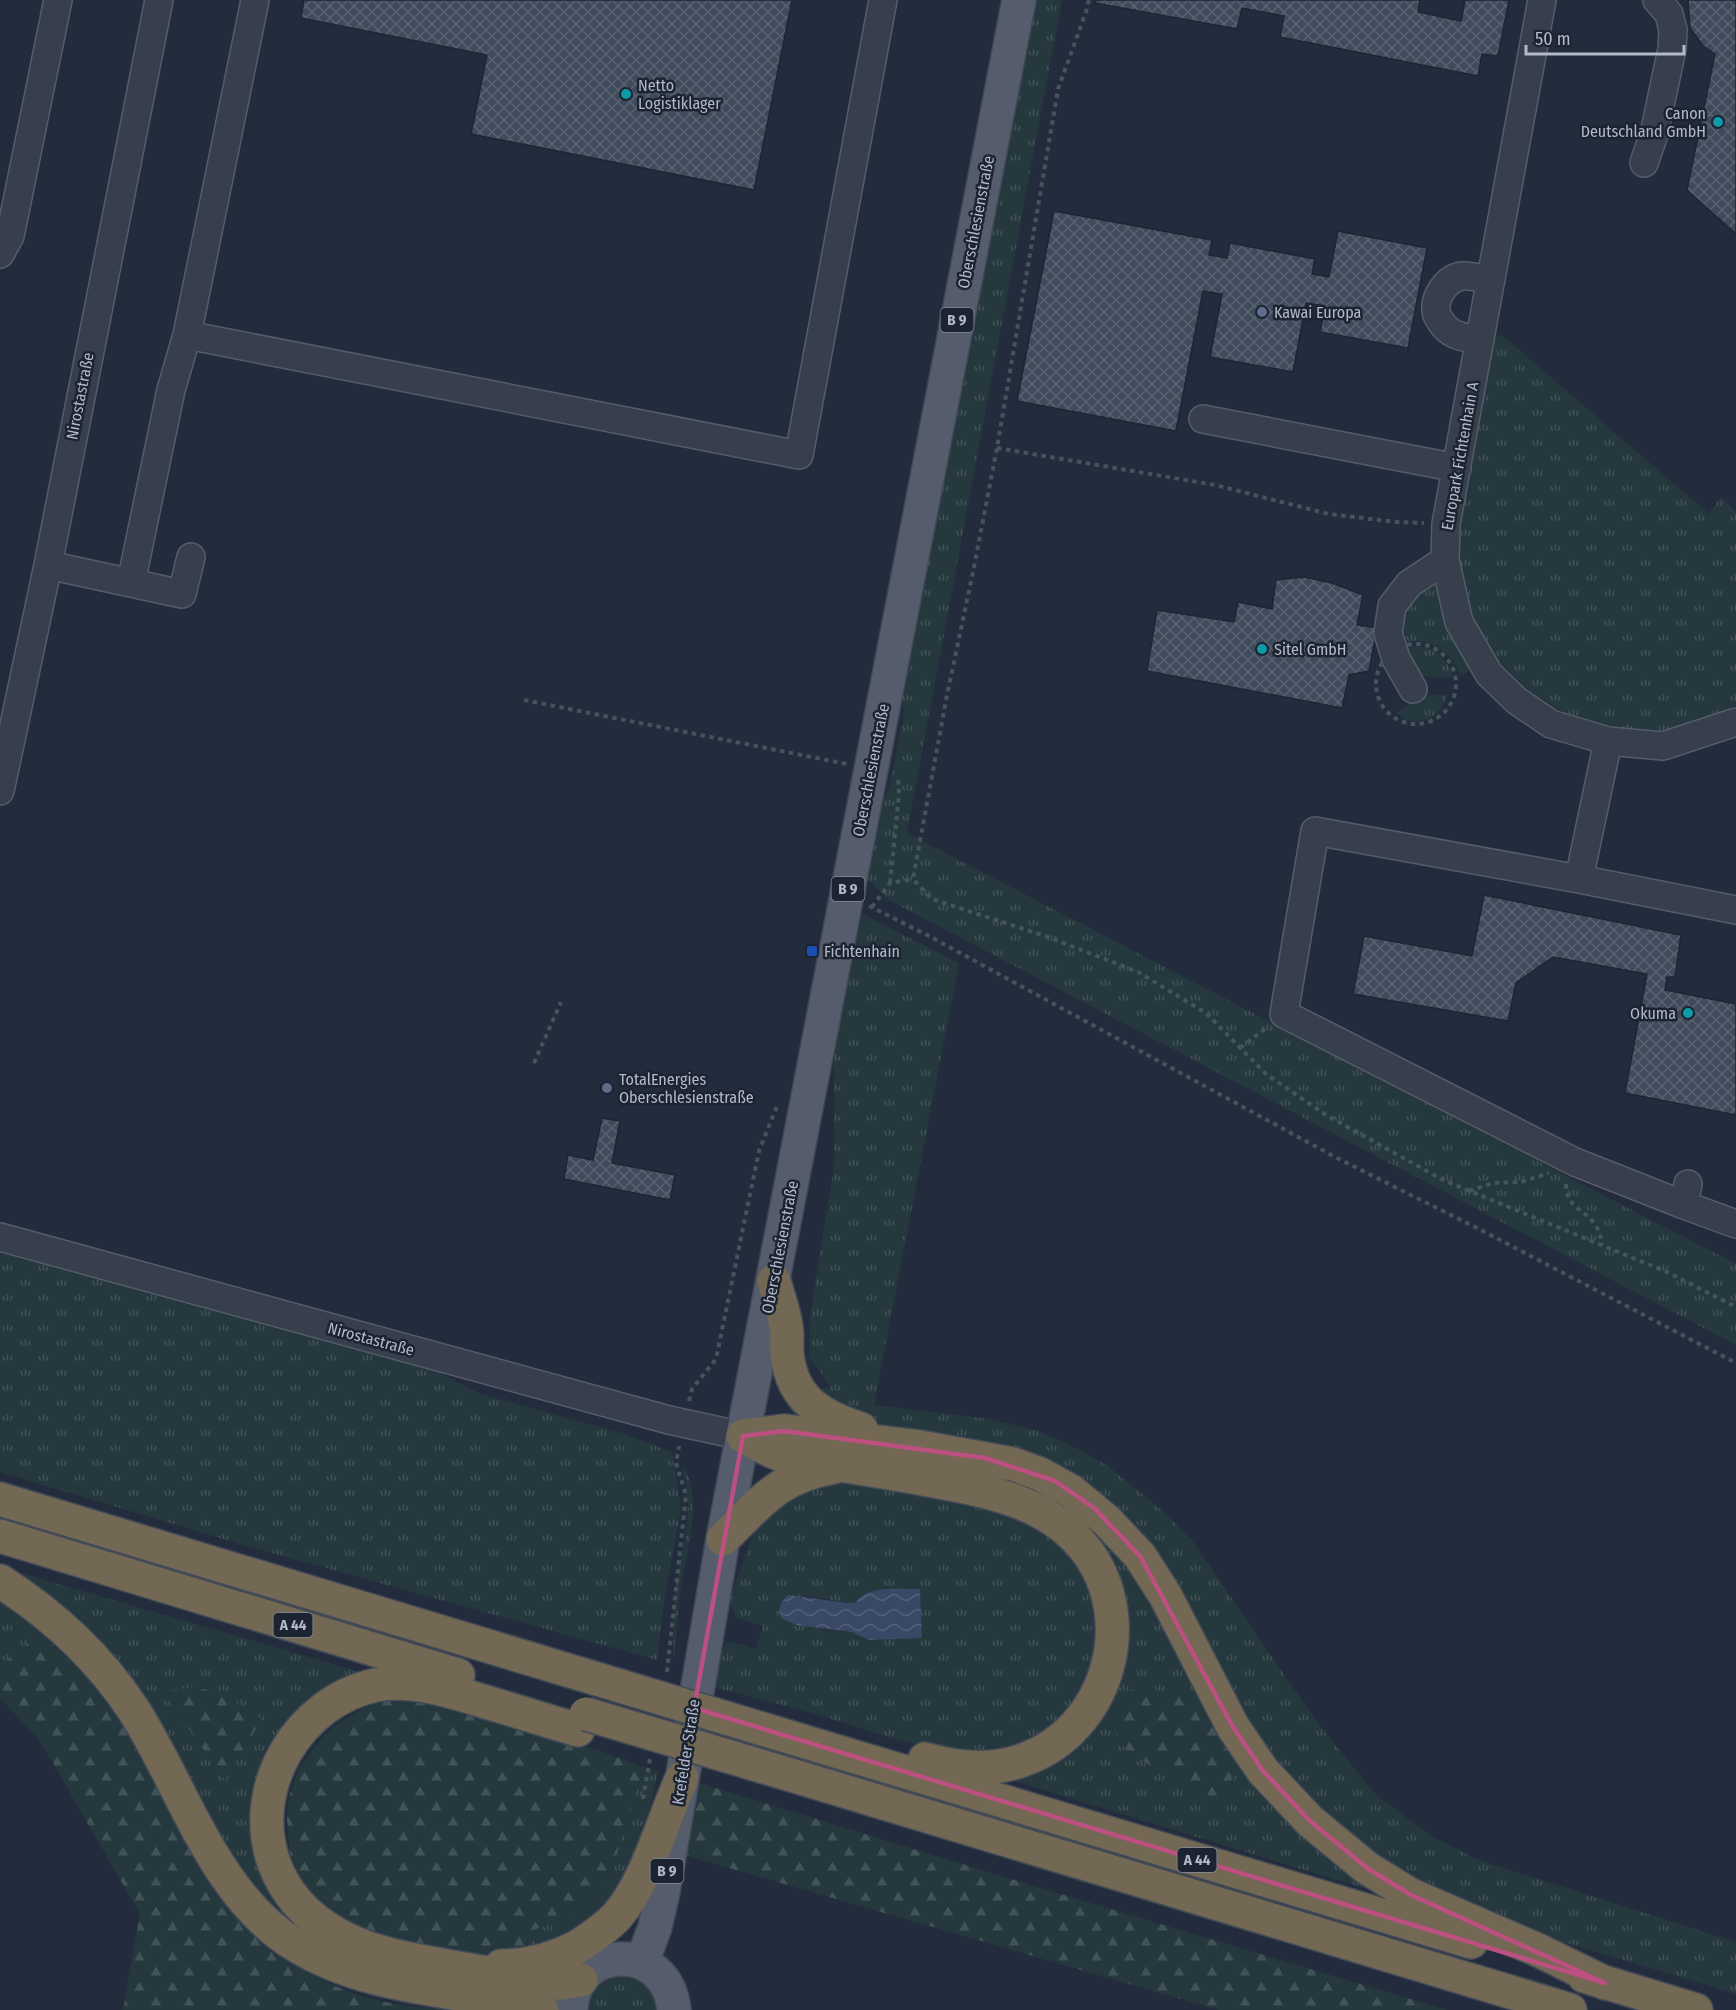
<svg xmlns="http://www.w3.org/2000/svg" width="1736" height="2010" font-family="'Fira Sans Condensed',sans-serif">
<defs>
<pattern id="grass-tufts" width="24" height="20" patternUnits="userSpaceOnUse" patternTransform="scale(1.5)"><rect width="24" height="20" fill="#25383d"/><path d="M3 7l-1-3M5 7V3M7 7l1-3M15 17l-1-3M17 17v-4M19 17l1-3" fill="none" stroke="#425358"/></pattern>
<pattern id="forest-firs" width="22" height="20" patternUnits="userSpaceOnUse" patternTransform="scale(1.5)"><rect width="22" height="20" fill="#25383d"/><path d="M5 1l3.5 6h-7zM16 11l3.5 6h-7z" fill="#425358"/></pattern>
<pattern id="water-waves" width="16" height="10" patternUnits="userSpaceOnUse" patternTransform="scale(1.5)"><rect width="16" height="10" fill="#394865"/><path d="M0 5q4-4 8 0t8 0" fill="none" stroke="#53607a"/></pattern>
<pattern id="building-cross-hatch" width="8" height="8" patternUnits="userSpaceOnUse" patternTransform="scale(1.5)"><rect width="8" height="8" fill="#3f4a5b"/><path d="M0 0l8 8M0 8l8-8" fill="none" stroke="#586271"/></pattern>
</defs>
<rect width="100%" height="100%" fill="#232c3c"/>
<path fill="url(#grass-tufts)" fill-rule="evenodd" d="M 1035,0 L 1062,0 L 907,833 L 1736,1264 L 1736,1345 L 889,900 L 866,878 L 868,842 L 890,784 L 904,714 L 901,676 Z
M 1492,335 L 1503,336 L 1709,514 L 1721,497 L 1736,511 L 1736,705 L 1712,716 L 1668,731 L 1625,732 L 1571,717 L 1530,691 L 1491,654 L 1471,611 L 1460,570 L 1460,522 Z
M 1435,576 C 1442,613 1453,635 1471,668 L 1463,675 L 1459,675 C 1452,647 1423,635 1397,644 L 1401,606 Z
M 1418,646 C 1436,649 1448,659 1452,676 C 1439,680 1420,678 1411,667 C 1407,663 1405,654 1403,649 Z
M 1427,695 L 1447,695 C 1442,718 1415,731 1397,713 L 1417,698 Z
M 862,914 L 959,963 L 874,1405 L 989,1419 L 1038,1431 L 1076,1448 L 1108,1466 L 1157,1506 L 1191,1539 L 1316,1721 L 1376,1795 L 1430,1835 L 1478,1860 L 1736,1942 L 1736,1994 L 1557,1940 L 1482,1912 L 1448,1898 L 1370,1853 L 1310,1803 L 1269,1757 L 1229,1694 L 1179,1592 L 1041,1459 L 978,1440 L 856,1421 L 811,1391 L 831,1387 L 809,1357 L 810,1316 L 834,1166 L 834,1052 Z
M 0,1246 L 406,1359 L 436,1371 L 480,1394 L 622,1433 L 672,1452 L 681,1509 L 665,1595 L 657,1660 L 247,1546 L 0,1472 Z
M 684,1467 C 704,1505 685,1553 680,1593 C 677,1615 676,1636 675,1658 L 673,1657 C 674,1637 673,1617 675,1597 C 679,1552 697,1514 682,1469 Z
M 819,1479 L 855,1481 L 961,1499 L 1027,1519 L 1076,1558 L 1093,1596 L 1098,1627 L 1094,1664 L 1078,1703 L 1049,1728 L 1020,1745 L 984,1753 L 948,1752 L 887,1737 L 813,1713 L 713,1687 L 720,1654 L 728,1641 L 756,1649 L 763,1626 L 736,1617 L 729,1602 L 757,1522 ZM 920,1590 L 922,1638 L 824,1630 L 803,1595 L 848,1603 Z
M 1012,1482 L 1057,1501 L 1088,1522 L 1144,1583 L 1210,1698 L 1232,1793 L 1231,1767 L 1233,1750 L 1389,1896 L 992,1774 L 1111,1682 L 1082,1537 Z
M 14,1571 L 391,1681 L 304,1712 L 270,1873 L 557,1994 L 558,2009 L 278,1930 L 76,1622 Z
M 0,1601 L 40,1633 L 0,1666 Z
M 644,1767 L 658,1771 L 642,1845 L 596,1923 L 530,1955 L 530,1931 L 560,1921 L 585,1904 L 608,1882 Z
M 614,1977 C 639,1977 654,1984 659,2010 L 587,2010 C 590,1992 598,1985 614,1977 Z"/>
<path fill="url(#forest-firs)" d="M 40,1633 C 53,1645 67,1657 80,1670 C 102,1694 122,1723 140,1750 C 162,1785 175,1825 196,1860 C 234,1923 297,1979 370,1998 C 400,2007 433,2008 464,2010 L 123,2010 L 140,1914 L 39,1739 L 0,1698 L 0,1666 Z
M 191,1687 L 220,1692 L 262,1719 L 225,1780 L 163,1692 Z
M 1140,1687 L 1210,1698 L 1233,1750 L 1231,1767 L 1232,1793 L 1226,1804 L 1154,1768 L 1120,1744 L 1114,1726 L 1115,1711 L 1129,1691 Z
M 418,1697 L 539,1729 L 644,1767 L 608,1882 L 585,1904 L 560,1921 L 530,1931 L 530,1955 L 455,1958 L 338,1923 L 308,1892 L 290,1854 L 287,1819 L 289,1797 L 299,1768 L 317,1744 L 333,1727 L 370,1704 L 393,1699 Z
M 696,1782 L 1011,1879 L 1447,2010 L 1219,2010 L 684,1855 Z"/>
<path fill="url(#water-waves)" d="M 920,1589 L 922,1638 L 870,1640 L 851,1632 L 797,1625 L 782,1619 L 779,1611 L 782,1601 L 788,1595 L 848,1603 L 856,1602 C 869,1584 900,1590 920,1589 Z"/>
<path fill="url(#building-cross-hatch)" stroke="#1e2533" stroke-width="1.5" d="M 304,0 L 792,0 L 754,190 L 471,134 L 487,55 L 301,18 Z
M 1096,0 L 1420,0 L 1418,12 L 1461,21 L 1465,0 L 1509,0 L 1498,56 L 1482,54 L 1478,76 L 1280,37 L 1284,16 L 1242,8 L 1237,29 L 1095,3 Z
M 1688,0 L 1736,0 L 1736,234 L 1687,190 L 1715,54 L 1703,46 L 1690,28 Z
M 1054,211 L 1212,240 L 1209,255 L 1227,258 L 1230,243 L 1315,259 L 1312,274 L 1329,277 L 1338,231 L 1427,248 L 1408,348 L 1320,332 L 1325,306 L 1306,303 L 1293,372 L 1210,357 L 1222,294 L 1203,291 L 1176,431 L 1017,401 Z
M 1304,577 L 1332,583 L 1363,595 L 1357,625 L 1377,628 L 1369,671 L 1349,675 L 1342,708 L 1147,671 L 1157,610 L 1234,622 L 1238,602 L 1272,609 L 1276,580 Z
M 1484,895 L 1681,935 L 1675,977 L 1667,977 L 1665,990 L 1736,1004 L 1736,1115 L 1625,1093 L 1647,974 L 1553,957 L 1516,983 L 1508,1021 L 1353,994 L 1364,936 L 1472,956 Z
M 602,1118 L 620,1121 L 612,1163 L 675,1175 L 670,1200 L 564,1179 L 568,1155 L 593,1160 Z"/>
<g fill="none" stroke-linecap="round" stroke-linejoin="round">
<g stroke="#555c6a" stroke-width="30">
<path id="minor" d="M 1542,0 L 1446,524 L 1445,560 L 1459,622 L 1489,674 L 1517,701 L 1551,724 L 1608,741 L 1663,746 L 1736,722
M 1644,163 L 1654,134 L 1672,49 L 1673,30 L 1669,14 L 1657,0
M 0,254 L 10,236 L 58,0
M 187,335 L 799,455 L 883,0
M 1480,340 C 1468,338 1454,337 1445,327 C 1443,325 1438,318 1437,315 C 1432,299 1446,278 1462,276 C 1471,275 1482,279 1491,280
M 1203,419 L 1457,468
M 48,565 L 182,594 L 191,557
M 131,583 L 171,390 L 187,335 L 255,0
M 1413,689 L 1396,659 L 1388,633 L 1392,606 L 1409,584 L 1445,560
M 1608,741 L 1579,879 L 1315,831 L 1284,1014 L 1575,1162 L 1684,1205 L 1688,1184
M 0,791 L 48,565 L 159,0
M 1579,879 L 1736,910
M 1684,1205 L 1736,1224
M 0,1237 L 669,1420 L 743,1436"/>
</g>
<g stroke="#404755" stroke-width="36">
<path id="major" d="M 642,1962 L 655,1927 L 663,1892 L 723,1539 L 1019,0
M 571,2010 C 573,1944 667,1940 674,2010"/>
</g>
<g stroke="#424957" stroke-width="36">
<path id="highway" d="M 774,1281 C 778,1296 784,1311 786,1326 C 788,1335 786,1345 787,1354 C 792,1400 821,1416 861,1429
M 743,1436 L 784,1431 L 920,1447 L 1013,1464 L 1040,1474 L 1071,1491 L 1107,1521 L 1140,1556 L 1165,1595 L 1233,1727 L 1263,1771 L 1310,1821 L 1367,1868 L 1411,1895 L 1540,1951 L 1605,1983
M 743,1436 C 754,1442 767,1450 779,1454 C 793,1459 810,1460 824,1462 C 857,1468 890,1473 923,1479 C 981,1490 1047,1499 1086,1550 C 1140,1621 1107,1731 1023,1760 C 991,1772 956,1768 925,1759
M 0,1499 L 597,1679
M 0,1536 L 458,1675
M 723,1539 C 762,1501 778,1477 834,1467
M 0,1581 C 53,1615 98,1656 133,1709 C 183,1786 214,1897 297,1946 C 371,1991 460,1989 542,2010
M 578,1730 C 551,1722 523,1713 496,1705 C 459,1694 416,1678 376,1685 C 299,1701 247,1787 274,1863 C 285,1893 307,1917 335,1933 C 369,1953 409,1959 447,1966 C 480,1972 513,1977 545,1983 L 563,1983 L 581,1980
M 789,1737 L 1471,1942
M 781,1772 L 1570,2010
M 501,1966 C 528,1966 553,1959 577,1947 C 591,1938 606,1928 617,1916 C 647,1882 663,1819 682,1778
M 1584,1976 L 1696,2010"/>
</g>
<path stroke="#43555a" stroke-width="4" stroke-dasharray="4.5 4.5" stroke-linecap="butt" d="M 1089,0 L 1086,12 L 1058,89 L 997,448 L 973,572 L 947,695 L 913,879 L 932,899 L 1048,937 L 1138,972 L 1206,1013 L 1266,1074 L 1326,1115 L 1443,1180 L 1667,1272 L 1736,1307
M 997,448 L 1215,485 L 1329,514 L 1396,522 L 1424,523
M1376 684a40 40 0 1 1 80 0a40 40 0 1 1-80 0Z
M 524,700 L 847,764
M 890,883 L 899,794 L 898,778
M 869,906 L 929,936 L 1335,1157 L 1477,1228 L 1736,1363
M 872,907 L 890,883 L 913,879
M 1240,1048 L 1266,1028
M 534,1063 L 561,1002
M 1566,1184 C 1566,1209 1585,1208 1596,1226 C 1600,1232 1601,1239 1602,1245
M 1469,1191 L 1493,1183 L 1521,1182 L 1549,1173
M 689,1401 L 692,1389 L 716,1359 L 759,1151 L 777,1106
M 667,1672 L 686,1495 L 676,1463 L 679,1446
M 643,1799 L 650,1759"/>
<use href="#minor" stroke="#373e4c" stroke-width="27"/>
<use href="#major" stroke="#555d6c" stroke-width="33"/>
<use href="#highway" stroke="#726854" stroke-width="33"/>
<g stroke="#424957" stroke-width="36" stroke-linecap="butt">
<path id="highway-bridge" d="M 597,1679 L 789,1737
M 586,1714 L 781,1772"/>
</g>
<use href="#highway-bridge" stroke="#726854" stroke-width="33"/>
</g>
<path fill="none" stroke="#bc5081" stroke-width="4.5" stroke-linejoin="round" d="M 784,1431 L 985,1458 L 1055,1481 L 1094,1508 L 1140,1556 L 1233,1727 L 1263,1771 L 1310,1821 L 1367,1868 L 1411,1895 L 1605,1983 L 694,1708 L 743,1436 Z"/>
<g fill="#0f9aa8" stroke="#1c2331" stroke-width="2">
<circle cx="626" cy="94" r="6"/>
<circle cx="1718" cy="122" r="6"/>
<circle cx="1262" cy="649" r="6"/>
<circle cx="1688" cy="1013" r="6"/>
</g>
<g fill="#5c6f8a" stroke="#1c2331" stroke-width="2">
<circle cx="1262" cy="312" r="6"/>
<circle cx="607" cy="1088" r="6"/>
</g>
<rect fill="#1a4fb4" stroke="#1c2331" stroke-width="2" x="806" y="945" width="12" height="12" rx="3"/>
<g text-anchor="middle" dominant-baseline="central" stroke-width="5" stroke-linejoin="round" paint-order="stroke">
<g fill="#1c2331" stroke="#858c9a" stroke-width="1.5">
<rect x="940.5" y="308" width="33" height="24" rx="4.5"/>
<rect x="831.5" y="877" width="33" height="24" rx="4.5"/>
<rect x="273.5" y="1613" width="39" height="24" rx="4.5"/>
<rect x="1177.5" y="1848" width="39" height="24" rx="4.5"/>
<rect x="650.5" y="1859" width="33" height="24" rx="4.5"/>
</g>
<g font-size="15" font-weight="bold" fill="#b2b9c7">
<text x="957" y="320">B 9</text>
<text x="848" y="889">B 9</text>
<text x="293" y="1625">A 44</text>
<text x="1197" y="1860">A 44</text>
<text x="667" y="1871">B 9</text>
</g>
<g font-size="16" fill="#b2b9c7" stroke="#1c2331" text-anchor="start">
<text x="638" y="85">Netto<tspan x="638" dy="18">Logistiklager</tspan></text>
<text x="1706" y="113" text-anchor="end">Canon<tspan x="1706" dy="18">Deutschland GmbH</tspan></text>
<text x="1274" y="312">Kawai Europa</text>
<text x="1274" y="649">Sitel GmbH</text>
<text x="824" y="951">Fichtenhain</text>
<text x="1676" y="1013" text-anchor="end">Okuma</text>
<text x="619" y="1079">TotalEnergies<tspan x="619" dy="18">Oberschlesienstraße</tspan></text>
</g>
<g font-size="16" fill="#b2b9c7" stroke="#1c2331">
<text transform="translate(976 222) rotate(-79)">Oberschlesienstraße</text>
<text transform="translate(80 396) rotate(-79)">Nirostastraße</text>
<text transform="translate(1460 456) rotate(-80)">Europark Fichtenhain A</text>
<text transform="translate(871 770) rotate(-79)">Oberschlesienstraße</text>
<text transform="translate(780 1247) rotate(-79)">Oberschlesienstraße</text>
<text transform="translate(371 1339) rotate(15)">Nirostastraße</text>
<text transform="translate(686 1752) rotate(-81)">Krefelder Straße</text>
</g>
</g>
<path d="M1526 45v9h158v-9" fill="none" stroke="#b2b9c7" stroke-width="3"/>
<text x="1535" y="45" font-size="18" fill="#b2b9c7" stroke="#1c2331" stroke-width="4.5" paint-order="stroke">50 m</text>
</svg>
